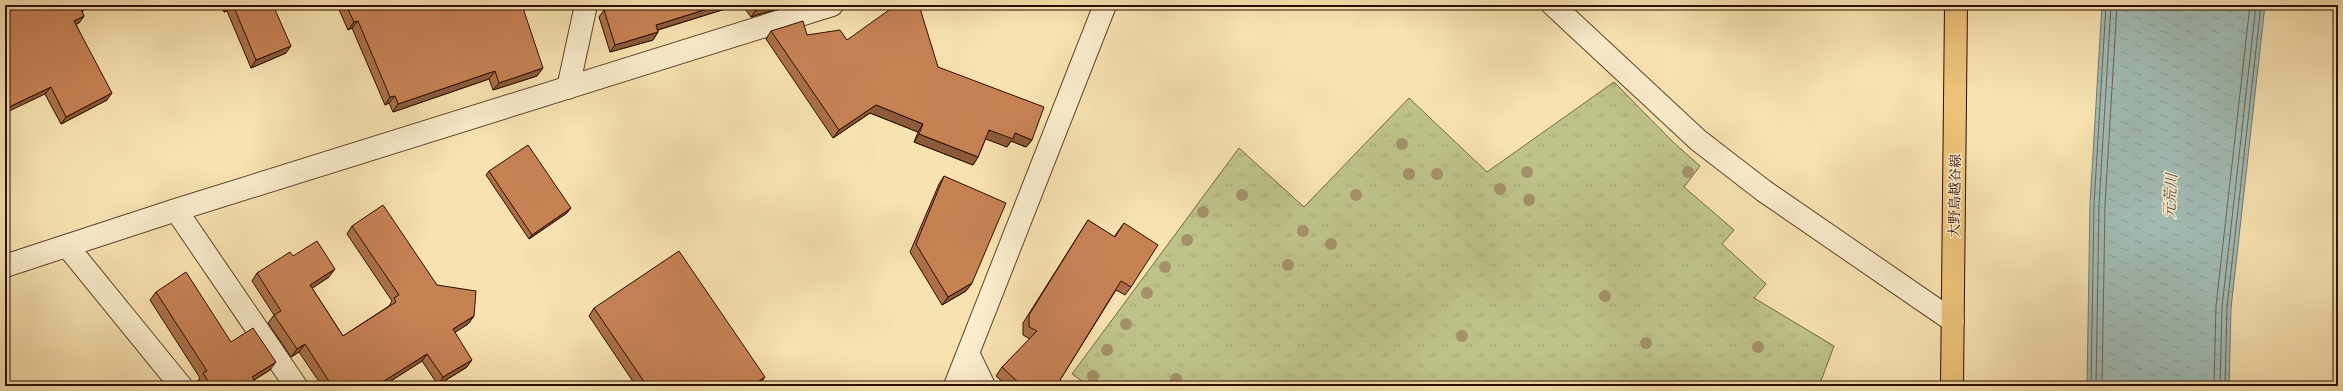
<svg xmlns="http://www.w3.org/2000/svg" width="2343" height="391" font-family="'IM FELL Double Pica','Noto Serif JP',serif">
<defs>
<pattern id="grass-tufts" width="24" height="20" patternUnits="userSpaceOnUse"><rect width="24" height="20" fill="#bec38a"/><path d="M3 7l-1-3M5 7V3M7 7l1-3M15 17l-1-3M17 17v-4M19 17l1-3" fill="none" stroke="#a4a675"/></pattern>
<pattern id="water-ripples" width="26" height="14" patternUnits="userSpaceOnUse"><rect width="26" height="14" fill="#a1bcb5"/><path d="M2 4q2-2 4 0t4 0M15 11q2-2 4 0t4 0" fill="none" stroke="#8ba09a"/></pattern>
</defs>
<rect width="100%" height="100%" fill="#f7e2b0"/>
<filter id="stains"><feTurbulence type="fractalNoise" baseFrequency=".005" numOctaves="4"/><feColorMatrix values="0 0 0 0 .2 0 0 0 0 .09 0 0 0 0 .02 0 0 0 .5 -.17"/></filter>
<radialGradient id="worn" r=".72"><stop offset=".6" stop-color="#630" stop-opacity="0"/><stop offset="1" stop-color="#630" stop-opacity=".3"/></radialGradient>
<path fill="url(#grass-tufts)" stroke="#766846" d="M 1614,82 L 1673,142 L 1700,166 L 1684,187 L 1734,230 L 1722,244 L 1766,284 L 1754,298 L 1834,346 L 1819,386 L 1089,386 L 1072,374 L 1239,148 L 1304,207 L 1409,98 L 1487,172 Z"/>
<path fill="url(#water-ripples)" stroke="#73766d" d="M 2102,5 L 2265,5 L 2231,308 L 2229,386 L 2087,386 L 2090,204 Z"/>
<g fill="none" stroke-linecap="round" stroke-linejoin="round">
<path stroke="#68645b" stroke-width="1" d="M 2091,386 L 2094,205 L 2106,5
M 2096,386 L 2099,205 L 2111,5
M 2102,386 L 2105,205 L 2117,5
M 2214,386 L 2216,306 L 2250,5
M 2220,386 L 2222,307 L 2256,5
M 2225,386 L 2227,307 L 2261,5"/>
<g stroke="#60422d" stroke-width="24">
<path id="minor" d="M 1553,5 L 1698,140 L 1764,191 L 1953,321
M 568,88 L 586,5
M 176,210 L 296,386
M 67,246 L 181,386
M 5,266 L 176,210 L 832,5
M 968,353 L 984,386
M 955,386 L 1105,5"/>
</g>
<g stroke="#2e0d01" stroke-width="24">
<path id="major" d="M 1952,386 L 1956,5"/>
</g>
<use href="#minor" stroke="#faeccc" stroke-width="22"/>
<use href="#major" stroke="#ecc178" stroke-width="22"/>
</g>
<g fill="#a4906a">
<circle cx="1402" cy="144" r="6"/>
<circle cx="1527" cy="172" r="6"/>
<circle cx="1688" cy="172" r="6"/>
<circle cx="1409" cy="174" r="6"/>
<circle cx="1437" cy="174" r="6"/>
<circle cx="1500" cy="189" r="6"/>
<circle cx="1242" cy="195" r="6"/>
<circle cx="1356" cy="195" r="6"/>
<circle cx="1529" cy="200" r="6"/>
<circle cx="1203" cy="212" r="6"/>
<circle cx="1303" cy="231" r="6"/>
<circle cx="1187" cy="240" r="6"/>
<circle cx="1331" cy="244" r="6"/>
<circle cx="1288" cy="265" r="6"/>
<circle cx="1165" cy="267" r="6"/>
<circle cx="1147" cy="293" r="6"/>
<circle cx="1605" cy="296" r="6"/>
<circle cx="1126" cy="324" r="6"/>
<circle cx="1462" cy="336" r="6"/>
<circle cx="1646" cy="343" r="6"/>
<circle cx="1758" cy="347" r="6"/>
<circle cx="1107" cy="350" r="6"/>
<circle cx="1093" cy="376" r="6"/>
<circle cx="1176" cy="379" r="6"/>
</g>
<path fill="#ab7048" stroke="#2e0d01" d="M 221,5 L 273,5 L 286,53 L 251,68 L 227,11 L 224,12 Z
M 337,5 L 522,5 L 537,76 L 493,90 L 489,79 L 393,112 L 389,103 L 385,105 L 352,28 L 348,30 Z
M 738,5 L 658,30 L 658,32 L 653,40 L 610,52 L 599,17 L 604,10 Z
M 742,5 L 790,5 L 751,17 Z
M 82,11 L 84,16 L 79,23 L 76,24 L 107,100 L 61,124 L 45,94 Z
M 771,31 L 847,40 L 938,67 L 1032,140 L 1026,147 L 1011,141 L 1007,147 L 986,138 L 978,157 L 973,165 L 914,142 L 918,132 L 870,113 L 833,138 L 766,39 Z
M 489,171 L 567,213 L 529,239 L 486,175 Z
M 944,176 L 972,283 L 966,291 L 942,305 L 910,252 L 939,184 Z
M 1088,220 L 1114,237 L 1124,223 L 1131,287 L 1125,295 L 1116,290 L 1060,380 L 1066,386 L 1007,386 L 996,376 L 1002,367 L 1030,339 L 1023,335 L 1023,323 Z
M 352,226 L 437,285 L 474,316 L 468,324 L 455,332 L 467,367 L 438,385 L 422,361 L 383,386 L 322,386 L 299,352 L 291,357 L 268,323 L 274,315 L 252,281 L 257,273 L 293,256 L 329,277 L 312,288 L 343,336 L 389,306 L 392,301 L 347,234 Z
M 156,292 L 270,370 L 254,380 L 258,386 L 200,386 L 197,382 L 200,378 L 150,300 Z
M 594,308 L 759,385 L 757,386 L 636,386 L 589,316 Z"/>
<path fill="#8b5b3b" stroke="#2e0d01" d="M 84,5 L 93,5 L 75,15 L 80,7 Z
M 229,5 L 232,5 L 227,11 L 224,12 Z
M 720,5 L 738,5 L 651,32 L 656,25 Z
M 772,5 L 790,5 L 751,17 L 756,10 Z
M 84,16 L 79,23 L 69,28 L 74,21 Z
M 358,21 L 352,28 L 348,30 L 354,22 Z
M 658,32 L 653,40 L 610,52 L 615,45 Z
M 291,46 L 286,53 L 251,68 L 256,60 Z
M 543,68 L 537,76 L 493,90 L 499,83 Z
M 495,71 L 489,79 L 393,112 L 398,104 Z
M 51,87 L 45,94 L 5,113 L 5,109 Z
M 112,93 L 107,100 L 61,124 L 66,117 Z
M 395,96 L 389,103 L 385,105 L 390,97 Z
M 876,105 L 923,124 L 918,132 L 870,113 L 833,138 L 839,130 Z
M 989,130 L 1015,133 L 1032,140 L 1026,147 L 1011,141 L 1007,147 L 983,138 Z
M 919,134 L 978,157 L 973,165 L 914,142 Z
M 571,208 L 567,213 L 529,239 L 532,235 Z
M 335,269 L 329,277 L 305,293 L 310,285 Z
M 972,283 L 966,291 L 942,305 L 948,297 Z
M 474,316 L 468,324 L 448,337 L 453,329 Z
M 305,344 L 299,352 L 291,357 L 297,349 Z
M 427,354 L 422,361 L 383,386 L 376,386 Z
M 472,360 L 467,367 L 438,385 L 443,377 Z
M 276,362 L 270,370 L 246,385 L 252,377 Z
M 765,377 L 759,385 L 757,386 L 751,386 Z"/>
<path fill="#c78254" stroke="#2e0d01" d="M 5,5 L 84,5 L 80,7 L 84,16 L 74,21 L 112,93 L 66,117 L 51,87 L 5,109 Z
M 233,5 L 273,5 L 291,46 L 256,60 Z
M 346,5 L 522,5 L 543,68 L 499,83 L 495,71 L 398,104 L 395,96 L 390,97 L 358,21 L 354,22 Z
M 622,5 L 720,5 L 656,25 L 658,32 L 615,45 L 604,10 Z
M 752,5 L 772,5 L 756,10 Z
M 896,5 L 919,5 L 938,67 L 1044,107 L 1032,140 L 1015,133 L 1013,139 L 989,130 L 978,157 L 919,134 L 923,124 L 876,105 L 839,130 L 771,31 L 803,21 L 807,35 L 840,30 L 847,40 Z
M 528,145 L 571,208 L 532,235 L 489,171 Z
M 944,176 L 1006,203 L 972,283 L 948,297 L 916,244 Z
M 383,205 L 437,285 L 476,291 L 474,316 L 453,329 L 472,360 L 443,377 L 427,354 L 376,386 L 332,386 L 305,344 L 297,349 L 274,315 L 281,311 L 257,273 L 290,252 L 293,256 L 317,241 L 335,269 L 310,285 L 343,336 L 396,302 L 394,298 L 399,295 L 352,226 Z
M 1088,220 L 1115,237 L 1124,223 L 1158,245 L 1131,287 L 1121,281 L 1060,380 L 1066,385 L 1066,386 L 1022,386 L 1002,367 L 1037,331 L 1029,327 L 1029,315 Z
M 679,251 L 765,377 L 751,386 L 647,386 L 594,308 Z
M 186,272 L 231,342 L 253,328 L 276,362 L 252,377 L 258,386 L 211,386 L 203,373 L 207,371 L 156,292 Z"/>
<g text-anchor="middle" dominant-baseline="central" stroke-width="3" stroke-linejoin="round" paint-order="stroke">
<g font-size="14" fill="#2e0d01" stroke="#faeccc">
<text transform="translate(1955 196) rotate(-89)">大野島越谷線</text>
</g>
<g font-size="15" font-style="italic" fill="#564a40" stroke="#faeccc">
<text transform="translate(2171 196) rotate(-87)">元荒川</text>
</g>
</g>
<rect width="2343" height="391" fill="none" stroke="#f7e2b0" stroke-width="20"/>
<rect x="6" y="6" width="2331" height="379" fill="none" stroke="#2e0d01" stroke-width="2"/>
<rect x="10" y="10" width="2323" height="371" fill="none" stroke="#2e0d01"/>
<rect width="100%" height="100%" filter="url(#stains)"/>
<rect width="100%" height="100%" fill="url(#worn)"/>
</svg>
